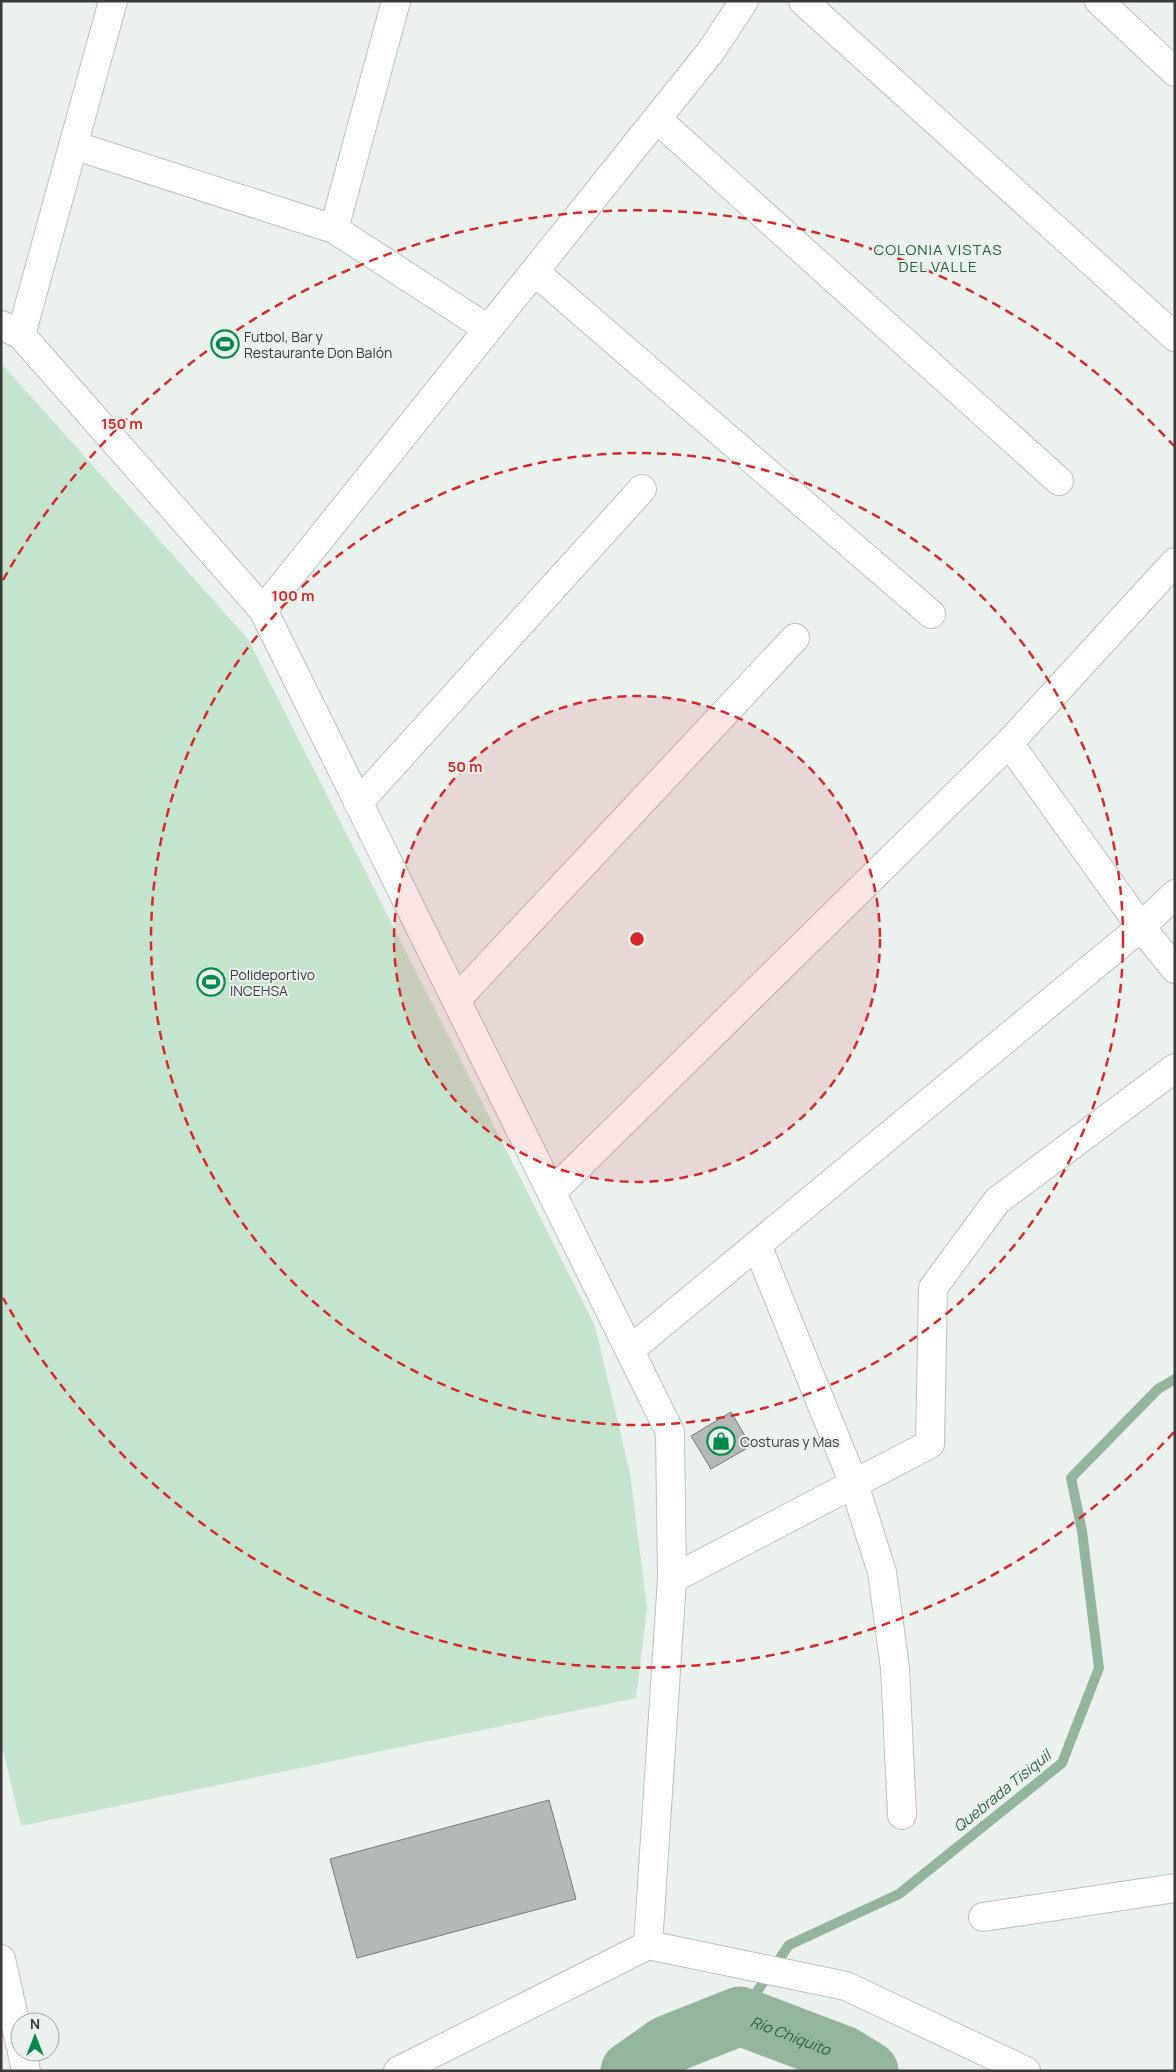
<svg xmlns="http://www.w3.org/2000/svg" width="1176" height="2072" font-family="Manrope,sans-serif">
<rect width="100%" height="100%" fill="#ebf1ed"/>
<path fill="#c5e4cd" d="M 1,363 L 248,639 L 595,1326 L 630,1473 L 647,1608 L 636,1698 L 21,1826 L 1,1742 Z"/>
<g fill="none" stroke-linecap="round" stroke-linejoin="round">
<path stroke="#92b59b" stroke-width="10" d="M 740,2016 L 789,1945 L 899,1894 L 1062,1763 L 1099,1668 L 1082,1531 L 1071,1478 L 1158,1389 L 1175,1379"/>
<path stroke="#92b59b" stroke-width="59" id="s1" d="M 630,2071 L 667,2045 L 740,2016 L 843,2055 L 869,2071"/>
</g>
<path fill="#b4b9b5" stroke="#767b77" d="M 731,1412 L 751,1446 L 711,1469 L 691,1436 Z
M 549,1800 L 576,1899 L 357,1958 L 330,1859 Z"/>
<g fill="none" stroke-linecap="round" stroke-linejoin="round">
<g stroke="#bbc0bc" stroke-width="30">
<path id="street" d="M 396,1 L 334,229 L 488,329
M 803,1 L 1175,337
M 1099,1 L 1175,72
M 657,119 L 1059,481
M 73,145 L 334,229
M 535,272 L 931,614
M 1,325 L 21,335 L 263,610 L 670,1432 L 672,1579 L 648,1945
M 21,335 L 113,1
M 263,610 L 711,51 L 744,1
M 1009,743 L 1141,927 L 1175,969
M 358,803 L 642,489
M 456,1000 L 795,638
M 552,1192 L 1009,743 L 1175,562
M 757,1245 L 854,1484 L 882,1572 L 895,1668 L 902,1815
M 630,1350 L 1141,927 L 1175,894
M 672,1579 L 930,1444 L 933,1288 L 997,1201 L 1175,1068
M 983,1917 L 1175,1888
M 398,2071 L 648,1945 L 846,1986 L 1026,2071"/>
</g>
<g stroke="#bbc0bc" stroke-width="30">
<path id="secondary" d="M 1,1959 L 20,2044
M 22,2052 L 26,2071"/>
</g>
<use href="#street" stroke="#fff" stroke-width="28"/>
<use href="#secondary" stroke="#fff" stroke-width="28"/>
</g>
<circle cx="637" cy="939" r="243" fill="#d62828" fill-opacity=".12"/>
<g fill="none" stroke="#d62828" stroke-width="2.5" stroke-dasharray="9 6">
<circle cx="637" cy="939" r="243"/>
<circle cx="637" cy="939" r="486"/>
<path d="M1174 1432A729 729 0 0 1 3 1298M3 580A729 729 0 0 1 1174 446"/>
</g>
<defs>
<g id="stadium-ring" transform="scale(1.4375)"><circle r="9.5" fill="#ebf1ed" stroke="#008a48" stroke-width="1.5"/><path d="M0-5a6.5 5 0 1 0 0 10a6.5 5 0 1 0 0-10ZM-3.5-1.8h7v3.6h-7Z" fill="#008a48"/></g>
<g id="shop-ring" transform="scale(1.4375)"><circle r="9.5" fill="#ebf1ed" stroke="#008a48" stroke-width="1.5"/><path d="M-5-2.5h2.3a2.7 3.5 0 0 1 5.4 0H5L5.5 6h-11ZM-1.5-2.5h3a1.5 2.3 0 0 0-3 0Z" fill="#008a48"/></g>
</defs>
<g fill-rule="evenodd">
<use href="#stadium-ring" x="225" y="344"/>
<use href="#stadium-ring" x="211" y="982"/>
<use href="#shop-ring" x="721" y="1441"/>
</g>
<g text-anchor="middle" dominant-baseline="central" stroke-width="4" stroke-linejoin="round" paint-order="stroke">
<g font-size="14" fill="#383a39" stroke="#ebf1ed" text-anchor="start">
<text x="244" y="336">Futbol, Bar y<tspan x="244" dy="16">Restaurante Don Balón</tspan></text>
<text x="230" y="974">Polideportivo<tspan x="230" dy="16">INCEHSA</tspan></text>
<text x="740" y="1441">Costuras y Mas</text>
</g>
<g font-size="15" letter-spacing="1" fill="#1c6439" stroke="#ebf1ed">
<text x="938" y="249">COLONIA VISTAS<tspan x="938" dy="17">DEL VALLE</tspan></text>
</g>
<g font-size="15" font-style="italic" fill="#285f3b" stroke="#ebf1ed">
<text transform="translate(1002 1791) rotate(-39)">Quebrada Tisiquil</text>
<text stroke="none"><textPath href="#s1" startOffset="178">Río Chiquito</textPath></text>
</g>
</g>
<circle cx="637" cy="939" r="8" fill="#d62828" stroke="#ebf1ed" stroke-width="2.5"/>
<g font-size="15" text-anchor="middle" font-weight="bold" fill="#d62828" stroke="#ebf1ed" stroke-width="4" stroke-linejoin="round" paint-order="stroke">
<text x="122" y="429">150 m</text>
<text x="293" y="601">100 m</text>
<text x="465" y="772">50 m</text>
</g>
<rect width="1176" height="2072" fill="none" stroke="#383a39" stroke-width="5"/>
<g transform="translate(35 2037)"><circle r="24" fill="#ebf1ed" stroke="#a3a8a5"/>
<path d="M0-4L9 19L0 12L-9 19Z" fill="#008a48"/>
<text y="-8" font-size="14" font-weight="bold" text-anchor="middle" fill="#383a39">N</text>
</g>
</svg>
